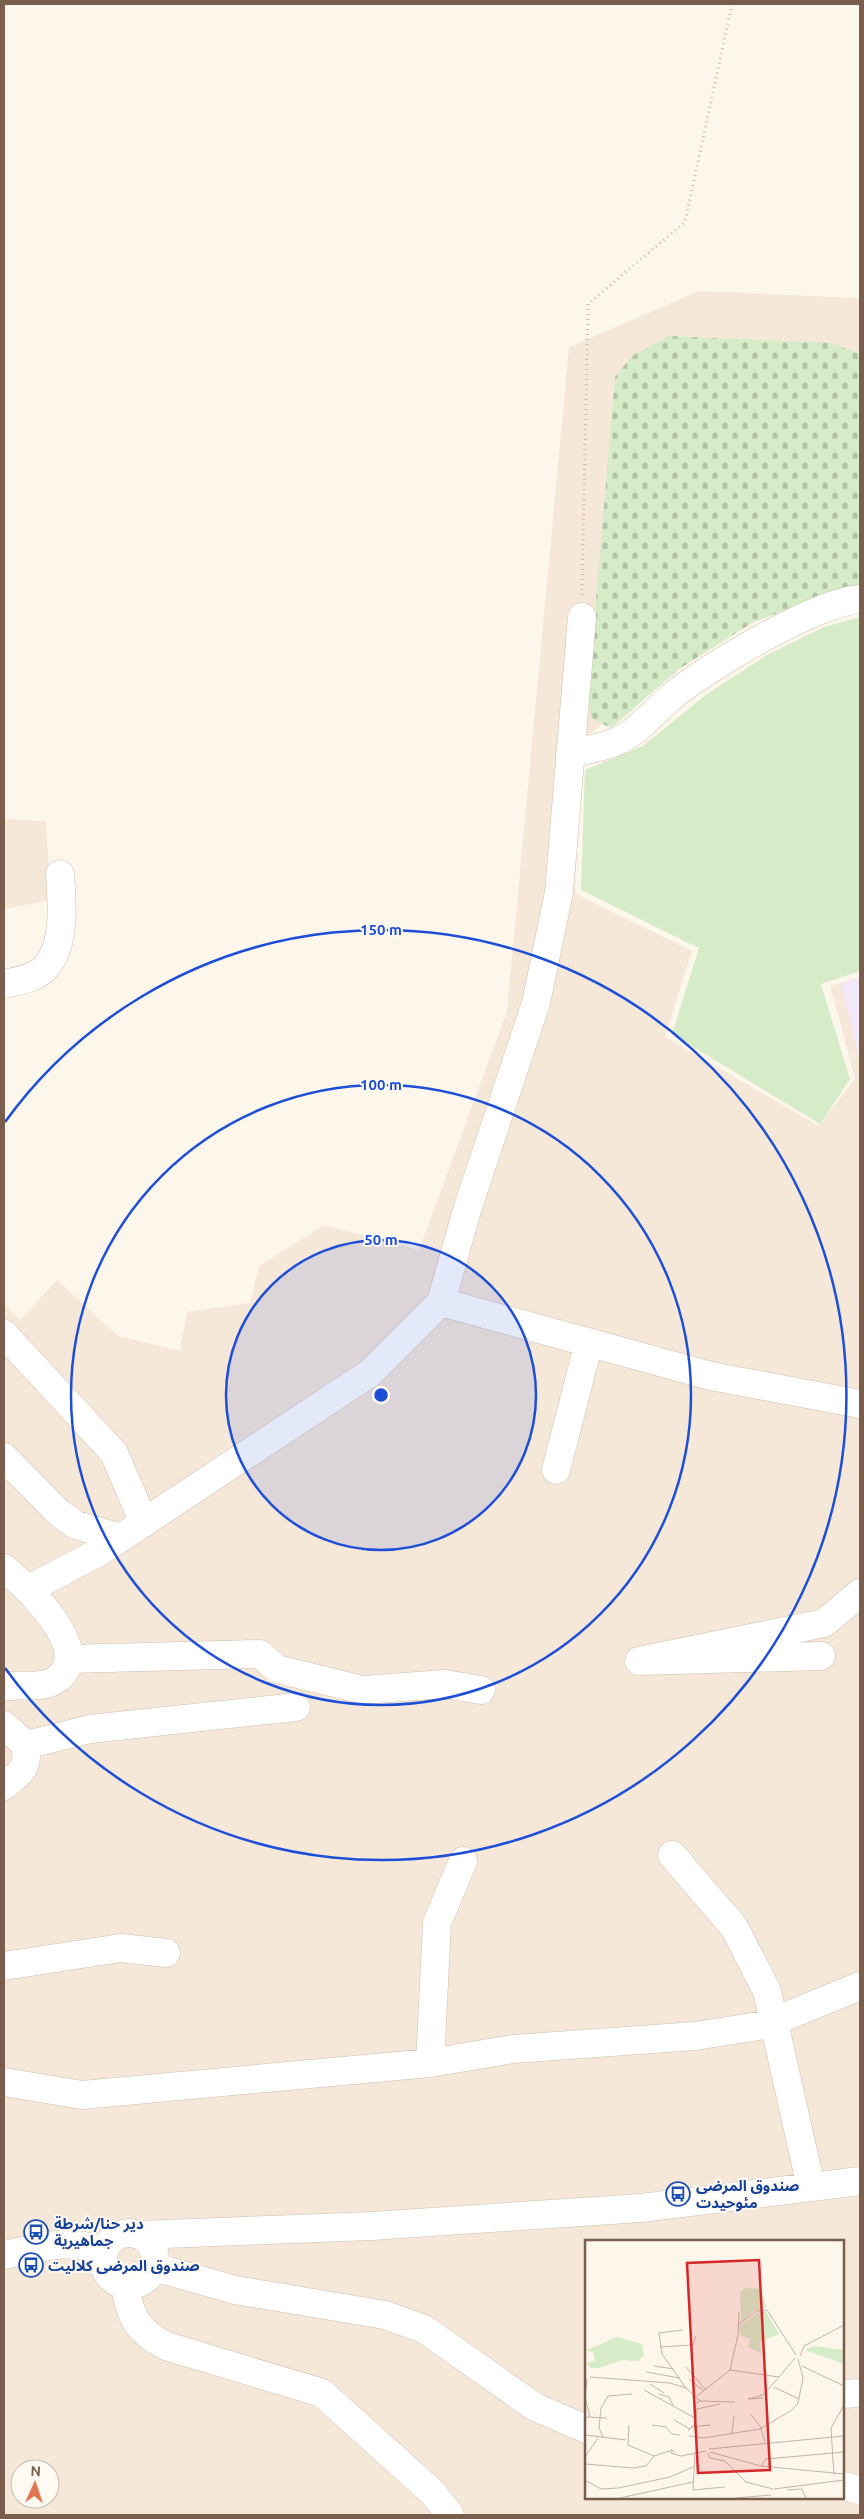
<svg xmlns="http://www.w3.org/2000/svg" width="864" height="2519" font-family="Ubuntu,'Noto Sans Arabic',sans-serif">
<defs>
<pattern id="cemetery-stones" width="16" height="16" patternUnits="userSpaceOnUse" patternTransform="scale(1.25)"><rect width="16" height="16" fill="#d6ebc8"/><path d="M2 7V4a2 2 0 0 1 4 0v3zM10 15v-3a2 2 0 0 1 4 0v3z" fill="#b2c2a5"/></pattern>
</defs>
<rect width="100%" height="100%" fill="#fdf6eb"/>
<path fill="#f5e8d9" fill-rule="evenodd" d="M 699,291 L 860,298 L 860,571 L 709,632 L 581,742 L 575,893 L 692,951 L 665,1037 L 819,1126 L 855,1078 L 830,986 L 860,977 L 860,2515 L 4,2515 L 4,1302 L 20,1320 L 57,1280 L 118,1336 L 180,1351 L 187,1312 L 250,1303 L 259,1266 L 324,1225 L 419,1250 L 507,1011 L 569,347 ZM 586,2242 L 843,2242 L 843,2498 L 586,2498 ZM 20,2469 L 50,2469 L 50,2499 L 20,2499 Z
M 4,819 L 46,821 L 51,900 L 4,909 Z"/>
<path fill="#f3e7fa" d="M 860,977 L 860,1061 L 841,984 Z"/>
<path fill="#d6ebc8" d="M 860,617 L 860,971 L 821,984 L 850,1079 L 820,1124 L 672,1034 L 699,948 L 581,890 L 585,770 L 643,746 L 707,694 L 769,654 L 824,627 Z"/>
<path fill="url(#cemetery-stones)" d="M 669,336 L 832,343 L 860,354 L 860,585 L 844,587 L 752,623 L 679,669 L 611,728 L 591,718 L 588,694 L 615,377 L 632,356 Z"/>
<g fill="none" stroke-linecap="round" stroke-linejoin="round">
<g stroke="#d0beaf" stroke-width="29">
<path id="minor" d="M 570,754 C 585,750 601,748 615,742 C 637,733 653,713 671,697 C 708,667 814,603 860,599
M 4,984 C 17,981 37,978 46,967 C 66,944 62,903 60,874
M 441,1302 L 711,1376 L 860,1404
M 4,1334 L 114,1453 L 144,1523
M 4,1457 L 59,1513 L 76,1525 L 121,1538
M 556,1470 L 589,1342
M 4,1568 C 26,1586 96,1651 57,1679 C 42,1690 20,1683 4,1687
M 29,1589 L 99,1552 L 370,1373 L 441,1302 L 468,1207 L 536,1003 L 559,892 L 582,617
M 821,1656 L 639,1661 L 824,1623 L 860,1593
M 69,1659 L 260,1654 L 277,1669 L 363,1690 L 445,1684 L 481,1690
M 4,1725 L 26,1745 C 28,1769 22,1771 4,1786
M 26,1745 L 90,1729 L 296,1707
M 672,1855 L 734,1927 L 767,1991 L 811,2187
M 4,1966 L 121,1948 L 166,1953
M 430,2063 L 437,1923 L 463,1861
M 4,2082 L 82,2095 L 430,2063 L 513,2049 L 695,2036 L 765,2025 L 860,1986
M103 2259a26 26 0 1 1 52 0a26 26 0 1 1-52 0Z
M 138,2235 L 372,2226 L 641,2208 L 860,2181
M 4,2255 C 37,2248 71,2237 104,2252
M 154,2267 L 235,2290 L 385,2315 L 424,2329 L 535,2407 L 586,2429
M 125,2285 C 130,2317 137,2331 166,2346 L 322,2393 L 433,2493 L 450,2515
M 843,2394 L 860,2393
M 843,2486 L 860,2490"/>
</g>
<path stroke="#d8b9a4" stroke-width="3" stroke-dasharray="1 4" stroke-linecap="butt" d="M 582,595 L 588,304 L 685,222 L 732,4"/>
<use href="#minor" stroke="#fff" stroke-width="28"/>
</g>
<circle cx="381" cy="1395" r="155" fill="#1d4ed8" fill-opacity=".12"/>
<g fill="none" stroke="#1d4ed8" stroke-width="2.5">
<circle cx="381" cy="1395" r="155"/>
<circle cx="381" cy="1395" r="310"/>
<path d="M5 1122A465 465 0 1 1 5 1668"/>
</g>
<defs>
<g id="bus-ring" transform="scale(1.25)"><circle r="9.5" fill="#fffaf1" stroke="#1a4fb4" stroke-width="1.5"/><path d="M-5-6H5V4H4V6H2V4H-2V6H-4V4H-5ZM-3.5-4V0h7V-4ZM-3.5 1.2v1.5H-2V1.2ZM2 1.2v1.5H3.5V1.2Z" fill="#1a4fb4"/></g>
</defs>
<g fill-rule="evenodd">
<use href="#bus-ring" x="678" y="2194"/>
<use href="#bus-ring" x="36" y="2232"/>
<use href="#bus-ring" x="31" y="2265"/>
</g>
<g text-anchor="middle" dominant-baseline="central" stroke-width="4" stroke-linejoin="round" paint-order="stroke">
<g font-size="15" font-weight="bold" fill="#164399" stroke="#fffaf1" text-anchor="start">
<text x="696" y="2185">صندوق المرضى<tspan x="696" dy="17">مئوحيدت</tspan></text>
<text x="54" y="2223">دير حنا/شرطة<tspan x="54" dy="17">جماهيرية</tspan></text>
<text x="48" y="2265">صندوق المرضى كلاليت</text>
</g>
</g>
<g transform="translate(585 2240)">
<rect width="259" height="259" fill="#fdf6eb"/>
<path d="M 174,72 L 181,72 L 194,94 L 175,102 L 176,113 L 163,107 L 165,99 L 155,95 L 154,85 ZM 257,102 L 259,124 L 220,110 L 229,106 L 257,110 Z" fill="#d6ebc8"/>
<path d="M 32,97 L 57,104 L 59,116 L 53,121 L 37,120 L 14,128 L 6,128 L 1,123 L 10,121 L 8,112 L 0,111 Z" fill="#d6ebc8"/>
<path d="M 160,48 L 176,49 L 181,67 L 168,72 L 156,81 L 155,52 Z" fill="#d6ebc8"/>
<path fill="none" stroke="#c4b4a7" stroke-width="1" d="M 153,84 L 172,71 L 182,70 L 211,115M 98,90 L 74,93 L 77,114 L 101,148 L 115,161 L 109,165 L 112,170 L 110,184 L 103,191M 75,107 L 108,105 L 111,96M 215,116 L 219,106 L 259,85M 69,126 L 89,129M 217,126 L 259,146M 101,127 L 121,150M 145,130 L 194,137 L 210,118M 61,132 L 95,138M 5,137 L 85,143 L 101,148M 2,139 L 0,157 L 5,177M 104,139 L 119,151M 65,144 L 79,153M 189,147 L 214,159M 59,150 L 110,178M 74,154 L 84,157 L 88,165M 112,156 L 145,130 L 153,95 L 154,72M 178,158 L 163,159 L 178,155 L 194,137M 115,161 L 150,162M 112,169 L 135,164M 166,175 L 175,186 L 180,202M 0,177 L 22,178M 89,180 L 105,189M 44,185 L 43,205 L 69,216M 67,185 L 81,187 L 87,194 L 95,195M 106,187 L 125,185M 147,193 L 149,176M 0,195 L 41,200M 104,196 L 118,198 L 175,189 L 207,170 L 213,163 L 218,138 L 213,119M 18,197 L 14,188 L 16,168 L 23,156 L 47,154M 124,209 L 259,196M 110,212 L 108,250 L 140,247M 125,212 L 176,226 L 259,234M 90,213 L 86,209 L 86,213 L 96,216 L 121,211M 123,213 L 125,218 L 140,221 L 161,242 L 188,249M 0,217 L 13,198M 0,224 L 48,228 L 61,226 L 69,216 L 85,211M 176,226 L 181,219 L 259,212M 249,235 L 246,188 L 259,165M 0,240 L 16,249 L 33,248 L 85,237 L 108,227M 189,249 L 259,240M 202,250 L 217,249 L 221,258M 35,258 L 108,242M 151,258 L 186,255"/>
<path fill="#d62828" fill-opacity="0.15" stroke="#d62828" stroke-width="2.5" d="M 174,20 L 185,230 L 113,233 L 102,23 Z"/>
<rect width="259" height="259" fill="none" stroke="#795d4d" stroke-width="2.5"/>
</g>
<circle cx="381" cy="1395" r="8" fill="#1d4ed8" stroke="#fffaf1" stroke-width="2.5"/>
<g font-size="15" text-anchor="middle" font-weight="bold" fill="#1d4ed8" stroke="#fffaf1" stroke-width="4" stroke-linejoin="round" paint-order="stroke">
<text x="381" y="935">150 m</text>
<text x="381" y="1090">100 m</text>
<text x="381" y="1245">50 m</text>
</g>
<rect width="864" height="2519" fill="none" stroke="#795d4d" stroke-width="10"/>
<g transform="translate(35 2484) rotate(3)"><circle r="24" fill="#fffaf1" stroke="#c9bbaf"/>
<path d="M0-4L9 19L0 12L-9 19Z" fill="#e57551"/>
<text y="-8" font-size="14" font-weight="bold" text-anchor="middle" fill="#795d4d">N</text>
</g>
</svg>
